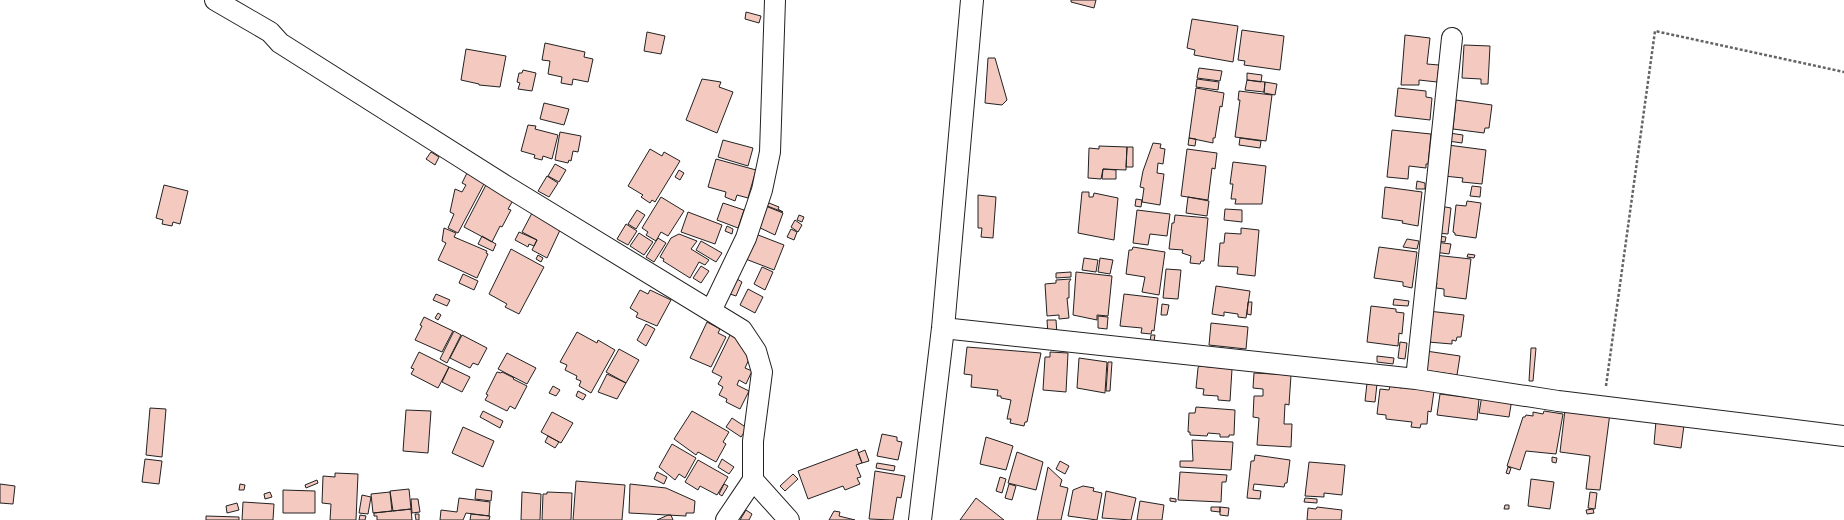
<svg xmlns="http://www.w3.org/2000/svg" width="1844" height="520" font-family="Bitter,serif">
<rect width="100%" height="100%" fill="#fff"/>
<path fill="#f3c9c0" stroke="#222" d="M 1071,0 L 1096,0 L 1094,8 L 1071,2 Z
M 746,12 L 761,16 L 759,23 L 745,19 Z
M 1192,19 L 1238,26 L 1233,62 L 1194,55 L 1195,50 L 1187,48 Z
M 1242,30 L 1284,36 L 1280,70 L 1244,65 L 1245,61 L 1238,60 Z
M 647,32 L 665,36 L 661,54 L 644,51 Z
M 1405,35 L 1430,38 L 1427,64 L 1439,65 L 1437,82 L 1419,80 L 1419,85 L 1401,85 Z
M 545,43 L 585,52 L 584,57 L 593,59 L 588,82 L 573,79 L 572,85 L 561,83 L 562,77 L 548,74 L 550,61 L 542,60 Z
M 1464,45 L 1490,46 L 1488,84 L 1481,84 L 1481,79 L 1462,78 Z
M 466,49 L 506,56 L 500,87 L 479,85 L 479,84 L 461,80 Z
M 988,58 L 995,58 L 1007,100 L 1002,105 L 985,103 Z
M 1199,68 L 1222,71 L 1220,81 L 1197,78 Z
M 523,70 L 536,73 L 532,91 L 518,89 L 520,83 L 517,82 L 519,73 L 522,73 Z
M 1247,73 L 1262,75 L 1261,82 L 1247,80 Z
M 702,79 L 721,82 L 719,87 L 733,92 L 717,133 L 686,120 Z
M 1197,79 L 1219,82 L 1218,90 L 1196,87 Z
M 1247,80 L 1265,82 L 1264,92 L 1245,90 Z
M 1265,82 L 1277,84 L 1275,95 L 1264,93 Z
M 1196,88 L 1224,93 L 1222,107 L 1220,106 L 1215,138 L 1213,138 L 1213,143 L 1189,138 Z
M 1398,88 L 1426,91 L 1426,97 L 1432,98 L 1430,120 L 1395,116 Z
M 1239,91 L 1272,95 L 1266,141 L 1235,137 L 1240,100 L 1238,100 Z
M 1456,100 L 1492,105 L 1489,128 L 1485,128 L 1484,133 L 1453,129 Z
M 544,103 L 569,109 L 564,125 L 540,119 Z
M 528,125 L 536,126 L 535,129 L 558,135 L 552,159 L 543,156 L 542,160 L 534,158 L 535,155 L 521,151 Z
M 1392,130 L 1431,134 L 1428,164 L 1426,164 L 1426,168 L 1409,166 L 1408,179 L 1387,177 Z
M 560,132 L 581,136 L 578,152 L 573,151 L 571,161 L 569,160 L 568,163 L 555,160 Z
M 1449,133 L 1463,135 L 1462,143 L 1448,141 Z
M 1189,138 L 1196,139 L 1195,146 L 1188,145 Z
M 1240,138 L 1261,141 L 1260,148 L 1239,145 Z
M 723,140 L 753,148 L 748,166 L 718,157 Z
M 1153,143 L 1161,144 L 1160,148 L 1165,149 L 1163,164 L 1158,163 L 1157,173 L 1164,174 L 1160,205 L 1142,202 L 1144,188 L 1140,187 L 1143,171 Z
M 1448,145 L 1486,150 L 1482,184 L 1462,182 L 1463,178 L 1444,176 Z
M 1099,146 L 1127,147 L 1126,170 L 1103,169 L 1101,179 L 1088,178 L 1089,148 L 1099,149 Z
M 1127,147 L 1133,147 L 1133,167 L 1126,167 Z
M 650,149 L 662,156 L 664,152 L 680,161 L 655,202 L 652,200 L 650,203 L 641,197 L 643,195 L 628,186 Z
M 1187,149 L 1217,153 L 1215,169 L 1212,168 L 1208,200 L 1181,196 Z
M 431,152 L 439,157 L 435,165 L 426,159 Z
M 716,159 L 756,170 L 748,198 L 737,195 L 735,201 L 725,197 L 726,192 L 708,187 Z
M 1233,162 L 1266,166 L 1262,204 L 1235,204 L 1236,199 L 1231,199 L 1233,184 L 1230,184 Z
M 555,164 L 566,170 L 559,182 L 548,176 Z
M 1103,169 L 1116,170 L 1116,179 L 1102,179 Z
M 679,170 L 684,173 L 680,180 L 675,177 Z
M 467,173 L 485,182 L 458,233 L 448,228 L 454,214 L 450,212 L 455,189 L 462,192 L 466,185 L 462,183 Z
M 547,176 L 558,183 L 549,197 L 538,191 Z
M 1417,181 L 1425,183 L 1425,189 L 1416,189 Z
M 487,183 L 515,197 L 508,209 L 511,210 L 502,227 L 500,226 L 492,242 L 464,227 Z
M 164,185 L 188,191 L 180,224 L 173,222 L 172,226 L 162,224 L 163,220 L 156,218 Z
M 1472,186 L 1481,187 L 1480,197 L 1470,196 Z
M 1385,187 L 1422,192 L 1418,226 L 1402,223 L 1403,221 L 1382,218 Z
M 1082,192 L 1089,192 L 1089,197 L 1093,197 L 1094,193 L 1118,198 L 1114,240 L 1078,233 Z
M 978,195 L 996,197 L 993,238 L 981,237 L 982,228 L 978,228 Z
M 661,197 L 684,211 L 668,236 L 661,232 L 656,241 L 646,235 L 648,232 L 642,228 Z
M 1188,197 L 1209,201 L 1207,216 L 1186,213 Z
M 1136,199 L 1142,200 L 1141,207 L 1135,206 Z
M 764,201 L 779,207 L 778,209 L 783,212 L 762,204 Z
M 1467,201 L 1481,203 L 1476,238 L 1455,235 L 1455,233 L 1453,232 L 1456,205 L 1466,206 Z
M 723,203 L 744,210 L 738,228 L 717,220 Z
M 763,205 L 783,213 L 775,235 L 754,225 Z
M 1440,206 L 1451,208 L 1448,234 L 1437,233 Z
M 1225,209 L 1242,210 L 1242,222 L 1224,220 Z
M 637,210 L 645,215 L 636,229 L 628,224 Z
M 1137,210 L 1170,214 L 1167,236 L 1150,234 L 1148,245 L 1133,243 Z
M 688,212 L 722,225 L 715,244 L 681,232 Z
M 532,213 L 561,228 L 547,258 L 532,250 L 537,240 L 522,232 Z
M 799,215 L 804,217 L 802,222 L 797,220 Z
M 1175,215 L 1208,218 L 1204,261 L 1201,261 L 1200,264 L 1190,263 L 1191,256 L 1182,253 L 1183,250 L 1169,249 L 1172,223 L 1174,223 Z
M 795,220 L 802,225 L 798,232 L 791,227 Z
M 626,224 L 637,231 L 628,245 L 617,239 Z
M 727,226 L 733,229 L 732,234 L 725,231 Z
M 444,228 L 456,233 L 454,237 L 487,251 L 486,253 L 488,254 L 477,278 L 438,260 L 446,243 L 442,241 Z
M 1241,228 L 1259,230 L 1255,276 L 1237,274 L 1238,267 L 1218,266 L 1220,243 L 1224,243 L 1225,233 L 1241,234 Z
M 791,229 L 797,232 L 794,240 L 787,237 Z
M 519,232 L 537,240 L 534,246 L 529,244 L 528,247 L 515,240 Z
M 639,233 L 653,242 L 644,255 L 630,246 Z
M 753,233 L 784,245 L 774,270 L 743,258 Z
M 679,234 L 697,241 L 691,249 L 709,260 L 705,265 L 699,262 L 690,278 L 663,261 L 664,259 L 660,257 L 671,238 Z
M 482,236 L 496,244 L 493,251 L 478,244 Z
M 1438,236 L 1446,237 L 1445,242 L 1437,241 Z
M 658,238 L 666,243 L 654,262 L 646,257 Z
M 1407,239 L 1419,241 L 1417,249 L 1403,247 Z
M 701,241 L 722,253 L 716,262 L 696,250 Z
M 1435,242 L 1451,244 L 1449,254 L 1434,252 Z
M 1133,247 L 1165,252 L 1159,295 L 1142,292 L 1145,277 L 1126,274 L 1129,250 L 1132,250 Z
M 1379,247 L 1417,252 L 1412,288 L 1403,286 L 1403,282 L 1374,278 Z
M 511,249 L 544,267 L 519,314 L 505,307 L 507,304 L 489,294 Z
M 1468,254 L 1475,255 L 1474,258 L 1467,257 Z
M 538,255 L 543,258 L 541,262 L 536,259 Z
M 1434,255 L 1471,259 L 1466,299 L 1444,296 L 1444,289 L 1436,288 L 1437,283 L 1432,283 Z
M 1084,258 L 1098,260 L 1096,272 L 1082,270 Z
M 1100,258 L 1113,260 L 1110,274 L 1098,272 Z
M 701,266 L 709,271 L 701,283 L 693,278 Z
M 762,267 L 773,272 L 765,290 L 754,284 Z
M 1166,269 L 1181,270 L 1178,299 L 1163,298 Z
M 1071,272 L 1071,277 L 1056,278 L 1056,273 Z
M 1076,272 L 1112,276 L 1108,316 L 1097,315 L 1097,320 L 1073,315 Z
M 463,274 L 478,281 L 474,290 L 459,283 Z
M 737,279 L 742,282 L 736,296 L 730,294 Z
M 1071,279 L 1069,282 L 1069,298 L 1067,298 L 1069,318 L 1059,319 L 1059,315 L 1047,316 L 1045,284 L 1056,283 L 1056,280 Z
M 1216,286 L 1250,291 L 1246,318 L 1238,317 L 1238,314 L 1224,312 L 1224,316 L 1212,314 Z
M 748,289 L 763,297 L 755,313 L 740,305 Z
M 640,290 L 648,294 L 650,290 L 671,300 L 657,326 L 636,317 L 638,313 L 630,308 Z
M 436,294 L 450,300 L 447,306 L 433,300 Z
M 1124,294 L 1158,298 L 1154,331 L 1152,330 L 1151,334 L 1141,333 L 1142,328 L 1120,326 Z
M 1394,299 L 1409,301 L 1408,306 L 1393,305 Z
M 1248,302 L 1252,302 L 1251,315 L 1247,314 Z
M 1162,304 L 1169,305 L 1167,315 L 1161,315 Z
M 1371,306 L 1396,309 L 1396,312 L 1404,313 L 1402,334 L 1399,333 L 1398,346 L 1367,342 Z
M 1428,311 L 1464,315 L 1461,337 L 1457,337 L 1456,341 L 1452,340 L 1452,344 L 1428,342 Z
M 438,313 L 441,315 L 438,320 L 435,318 Z
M 1098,316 L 1108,317 L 1107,329 L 1098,328 Z
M 424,317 L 453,331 L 442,352 L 415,340 L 422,326 L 420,325 Z
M 1047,320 L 1056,320 L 1057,334 L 1048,335 Z
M 707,322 L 720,329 L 718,333 L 726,337 L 711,367 L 690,358 Z
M 1211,323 L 1248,327 L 1246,349 L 1209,345 Z
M 646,324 L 655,329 L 646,346 L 637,340 Z
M 454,331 L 461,335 L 447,363 L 440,359 Z
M 577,332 L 597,343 L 598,340 L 615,350 L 591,393 L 579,386 L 581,381 L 576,379 L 577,376 L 565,370 L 567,365 L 560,362 Z
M 731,333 L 743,342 L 748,352 L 746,355 L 750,357 L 745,368 L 752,371 L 746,384 L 739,380 L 737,385 L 749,391 L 740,409 L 726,402 L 727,399 L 719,395 L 723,387 L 718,384 L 722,377 L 712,372 Z
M 462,335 L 487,348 L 478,365 L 473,363 L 470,368 L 450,358 Z
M 1151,335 L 1155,335 L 1154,341 L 1150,341 Z
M 1400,342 L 1407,343 L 1405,359 L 1398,358 Z
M 967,347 L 1041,353 L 1027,422 L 1025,422 L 1024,426 L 1010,423 L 1011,419 L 1007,419 L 1011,400 L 1001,398 L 1001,396 L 997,396 L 998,390 L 971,387 L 972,375 L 964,374 Z
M 1531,348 L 1536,348 L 1533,381 L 1529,381 Z
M 619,349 L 639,360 L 626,383 L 606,372 Z
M 1426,351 L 1460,356 L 1457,375 L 1423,370 Z
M 419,352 L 449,367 L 438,388 L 411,374 L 414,369 L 411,368 Z
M 1050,352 L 1068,353 L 1066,392 L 1043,390 L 1045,357 L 1050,357 Z
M 507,353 L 536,368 L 527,384 L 498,369 Z
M 1377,356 L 1394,358 L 1393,364 L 1377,362 Z
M 1079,358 L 1107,362 L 1105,393 L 1077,388 Z
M 1108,362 L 1112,362 L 1110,391 L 1106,391 Z
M 1199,366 L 1232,369 L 1230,401 L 1218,400 L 1218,396 L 1203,395 L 1204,389 L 1196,388 L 1198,368 Z
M 449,367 L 470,377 L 462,392 L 442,382 Z
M 497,372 L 501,373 L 502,372 L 514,378 L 513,379 L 527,386 L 515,409 L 510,406 L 507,411 L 485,400 L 488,395 L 486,394 Z
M 1254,373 L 1291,375 L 1289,405 L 1285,404 L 1284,424 L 1292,424 L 1291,447 L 1257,445 L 1259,418 L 1253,417 L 1254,396 L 1263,396 L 1263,389 L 1253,388 Z
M 607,374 L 626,383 L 617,399 L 598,392 Z
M 1367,383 L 1377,384 L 1375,402 L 1365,401 Z
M 1403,385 L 1415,386 L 1415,389 L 1434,391 L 1431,412 L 1428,411 L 1427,424 L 1421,424 L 1420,428 L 1411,427 L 1412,422 L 1386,419 L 1386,415 L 1377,414 L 1380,389 L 1389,390 L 1390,386 L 1402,388 Z
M 553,386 L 560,390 L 556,396 L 549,393 Z
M 578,391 L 586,395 L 583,400 L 576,396 Z
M 1440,394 L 1479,399 L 1477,420 L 1437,415 Z
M 1482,395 L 1512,399 L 1509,417 L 1479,413 Z
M 1196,407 L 1235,410 L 1234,435 L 1229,435 L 1229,437 L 1220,437 L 1220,434 L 1208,433 L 1207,436 L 1190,435 L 1190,432 L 1188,432 L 1189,413 L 1195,413 Z
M 150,408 L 166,409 L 162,457 L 146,455 Z
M 406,410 L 431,411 L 428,453 L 403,451 Z
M 1565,410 L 1610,413 L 1600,490 L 1586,489 L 1590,456 L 1560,452 Z
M 483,411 L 503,421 L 500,428 L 480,417 Z
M 692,411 L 729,432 L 723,442 L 726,444 L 716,462 L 698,452 L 696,455 L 674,439 Z
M 1544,411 L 1563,414 L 1556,454 L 1526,451 L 1520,470 L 1507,466 L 1523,417 L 1525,417 L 1526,415 L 1533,416 L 1533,412 L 1543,414 Z
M 552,412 L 573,423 L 561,443 L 541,432 Z
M 732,418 L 747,428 L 741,437 L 726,427 Z
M 1656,421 L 1684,425 L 1681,448 L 1654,444 Z
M 463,427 L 494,441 L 483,467 L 452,453 Z
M 882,434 L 897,437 L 897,441 L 902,442 L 898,460 L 877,456 Z
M 548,436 L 559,442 L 555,448 L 545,442 Z
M 986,437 L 1013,446 L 1006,470 L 980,464 Z
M 1192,440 L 1233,442 L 1231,470 L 1180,467 L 1180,461 L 1193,461 Z
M 672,444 L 696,458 L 685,478 L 679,474 L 675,480 L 659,467 Z
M 857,449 L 862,463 L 856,465 L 861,477 L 857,478 L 860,484 L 845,490 L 843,486 L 808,499 L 798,471 Z
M 865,450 L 869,461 L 862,463 L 858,453 Z
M 1017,452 L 1043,462 L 1036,490 L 1008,483 Z
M 1255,455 L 1290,460 L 1287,483 L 1285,483 L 1284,487 L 1254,484 L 1253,490 L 1261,491 L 1260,499 L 1247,498 L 1251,461 L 1254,461 Z
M 1552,457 L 1557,458 L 1556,463 L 1552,462 Z
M 145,459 L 162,461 L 159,484 L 142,482 Z
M 722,459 L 734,467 L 729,474 L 718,467 Z
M 698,460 L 728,477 L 717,495 L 700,486 L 698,490 L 685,482 Z
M 1060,461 L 1069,466 L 1065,474 L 1056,469 Z
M 1309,462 L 1345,465 L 1342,495 L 1324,493 L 1324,497 L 1305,496 Z
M 877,463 L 895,466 L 894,471 L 876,468 Z
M 1048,467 L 1062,480 L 1060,486 L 1068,488 L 1061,520 L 1037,520 Z
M 1508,467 L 1511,468 L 1509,474 L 1506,473 Z
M 875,471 L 905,476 L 901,498 L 897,497 L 893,520 L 869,519 Z
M 657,472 L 667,477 L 664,484 L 654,479 Z
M 1180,472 L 1227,475 L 1226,482 L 1222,482 L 1221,502 L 1178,500 Z
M 335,473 L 358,474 L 356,520 L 330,520 L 331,504 L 322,503 L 323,476 L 335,477 Z
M 793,474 L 798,479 L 785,491 L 780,486 Z
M 1000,477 L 1006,479 L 1002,493 L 996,491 Z
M 1531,479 L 1554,482 L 1550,509 L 1528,506 Z
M 317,480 L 318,483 L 306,488 L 305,485 Z
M 576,481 L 625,485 L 622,520 L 573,520 Z
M 0,484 L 15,486 L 13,504 L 0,503 Z
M 240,484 L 245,485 L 244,490 L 239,490 Z
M 630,484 L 666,488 L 695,501 L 694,513 L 686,513 L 686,516 L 629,513 Z
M 724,484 L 728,486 L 722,496 L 719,494 Z
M 1009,484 L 1016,486 L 1012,500 L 1005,498 Z
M 1083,486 L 1094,488 L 1093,491 L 1102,493 L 1097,520 L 1068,516 L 1073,490 Z
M 409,489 L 411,509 L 393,511 L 390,491 Z
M 476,489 L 492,491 L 491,501 L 475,499 Z
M 283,490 L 315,491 L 315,513 L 283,513 Z
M 1106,491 L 1136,498 L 1131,520 L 1102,518 Z
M 270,492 L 272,497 L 265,499 L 264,494 Z
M 390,492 L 392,511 L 373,513 L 371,494 Z
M 522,492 L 541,494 L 540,520 L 521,520 Z
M 547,492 L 572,493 L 571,520 L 542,520 L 543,494 L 547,494 Z
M 1590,492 L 1597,493 L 1595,509 L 1588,508 Z
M 362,495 L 371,497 L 368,514 L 359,513 Z
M 459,498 L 490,502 L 489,516 L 466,513 L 463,520 L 440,520 L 441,510 L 457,512 Z
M 976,498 L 1004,520 L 960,520 Z
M 1170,498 L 1176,499 L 1176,502 L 1170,501 Z
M 1305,498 L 1317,499 L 1317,503 L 1304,502 Z
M 411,499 L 418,499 L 420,512 L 412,513 Z
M 1140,501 L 1164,505 L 1162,520 L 1137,520 Z
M 243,502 L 274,504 L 273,520 L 242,520 Z
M 237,503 L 239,510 L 227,513 L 226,506 Z
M 1505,505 L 1509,505 L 1509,509 L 1504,509 Z
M 1211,507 L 1220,507 L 1220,512 L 1211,511 Z
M 1220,507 L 1229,508 L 1228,516 L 1220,515 Z
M 1317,507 L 1342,510 L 1341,520 L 1307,520 L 1308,508 L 1316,509 Z
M 411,509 L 412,520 L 377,520 L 377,516 L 374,516 L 374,513 Z
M 1593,509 L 1594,513 L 1587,514 L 1586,510 Z
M 746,510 L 752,514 L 749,520 L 740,520 Z
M 834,511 L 840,512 L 839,516 L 855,520 L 829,520 Z
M 415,514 L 419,514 L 419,520 L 416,520 Z
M 471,514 L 490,516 L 489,520 L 470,520 Z
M 360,515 L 366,516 L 365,520 L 359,520 Z
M 668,515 L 671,515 L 673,520 L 657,520 Z
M 206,516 L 239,517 L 239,520 L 206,520 Z"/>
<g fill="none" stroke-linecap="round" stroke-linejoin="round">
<g stroke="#222" stroke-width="22">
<path id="street" d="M 215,0 L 270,32 L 280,43 L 506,186 L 742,330 L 756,351 L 762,372 L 753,441 L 753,480 L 726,520
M 711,311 L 746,238 L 762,190 L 770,152 L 775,0
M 943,328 L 1416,379 L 1558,401 L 1844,436
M 1416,379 L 1452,38
M 753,480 L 789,520"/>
</g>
<g stroke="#222" stroke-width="24">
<path id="secondary" d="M 920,520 L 943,328 L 972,0"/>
</g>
<path stroke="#646464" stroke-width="2.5" stroke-dasharray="3 2" stroke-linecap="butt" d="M 1606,386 L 1655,31 L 1844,72"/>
<use href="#street" stroke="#fff" stroke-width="20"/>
<use href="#secondary" stroke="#fff" stroke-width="22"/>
</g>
</svg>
